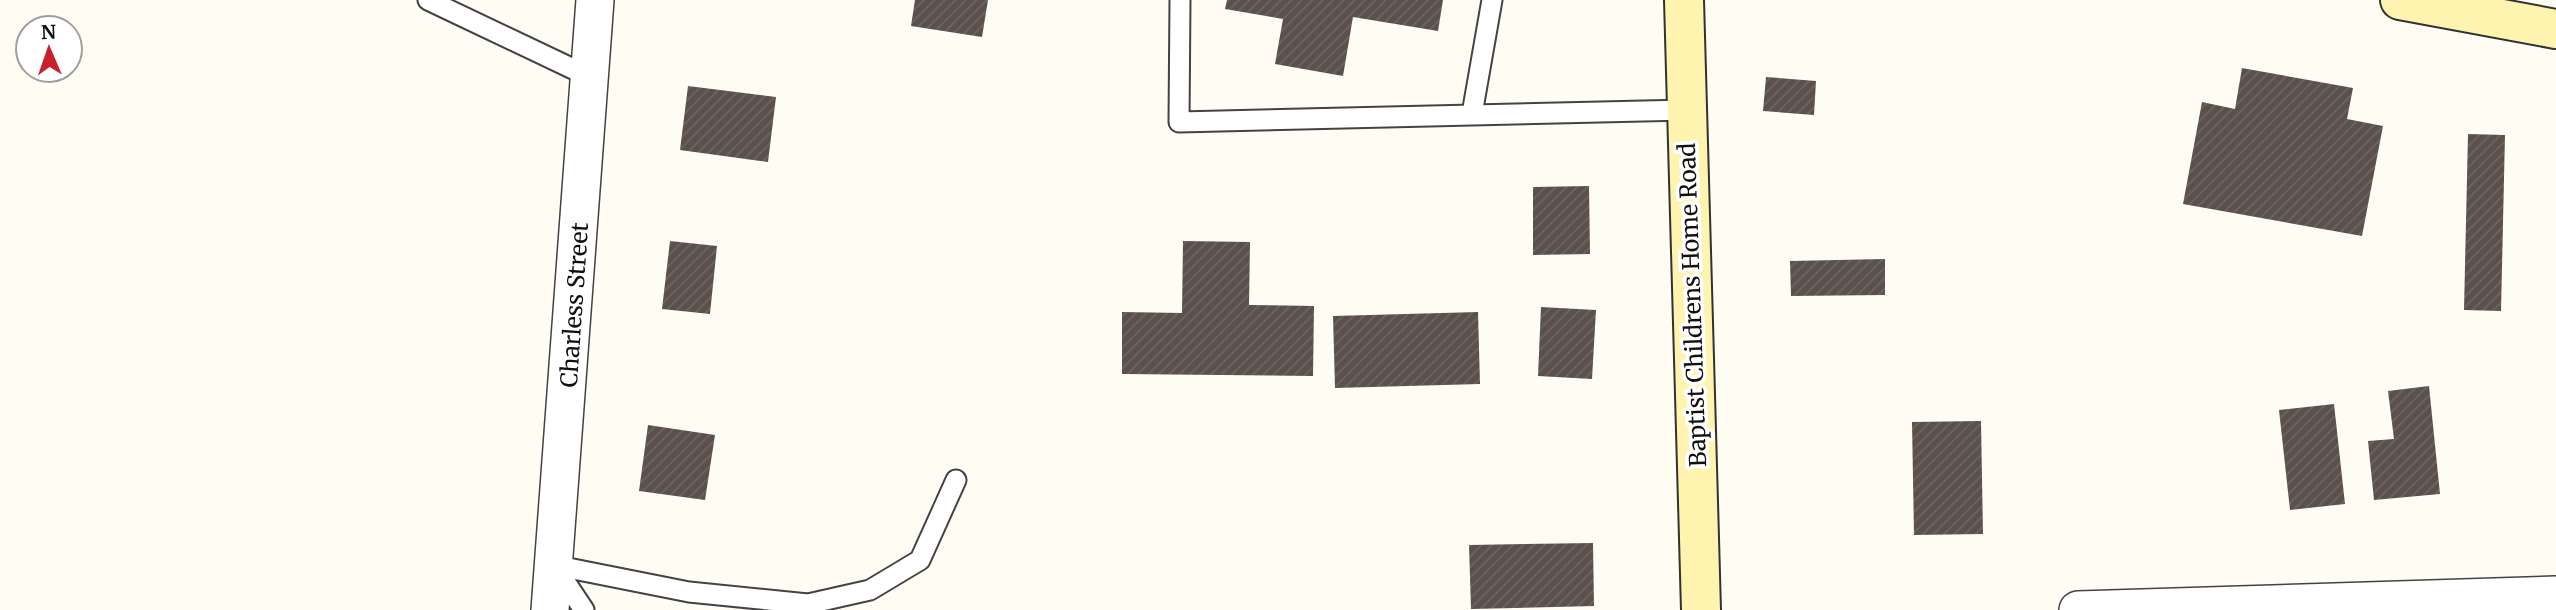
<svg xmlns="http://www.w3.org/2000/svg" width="2556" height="610" font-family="Merriweather,serif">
<defs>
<pattern id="building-hatch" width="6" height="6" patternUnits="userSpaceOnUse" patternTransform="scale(1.75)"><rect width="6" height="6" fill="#5a514c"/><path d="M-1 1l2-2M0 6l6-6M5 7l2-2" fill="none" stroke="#6d6561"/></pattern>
</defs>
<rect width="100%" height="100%" fill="#fffcf4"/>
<path fill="url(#building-hatch)" d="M 915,0 L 988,0 L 982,37 L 911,26 Z
M 1227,0 L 1443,0 L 1438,31 L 1353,17 L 1343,76 L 1275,64 L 1283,19 L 1225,9 Z
M 2242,68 L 2353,88 L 2347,119 L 2383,126 L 2362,236 L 2183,204 L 2202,102 L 2235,109 Z
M 1766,77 L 1816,81 L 1814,115 L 1763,111 Z
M 688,86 L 776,97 L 768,162 L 680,150 Z
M 2468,134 L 2505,135 L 2501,311 L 2464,310 Z
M 1589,186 L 1590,254 L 1533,255 L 1533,187 Z
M 670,241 L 717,246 L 710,314 L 662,309 Z
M 1183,241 L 1250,242 L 1249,305 L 1314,306 L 1313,376 L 1122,374 L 1122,312 L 1182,313 Z
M 1885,259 L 1885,295 L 1791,296 L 1790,261 Z
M 1541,307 L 1596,310 L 1592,379 L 1538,376 Z
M 1478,312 L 1480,384 L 1335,388 L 1333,316 Z
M 2429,386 L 2440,494 L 2374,500 L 2368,441 L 2394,439 L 2388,391 Z
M 2334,404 L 2345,504 L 2290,510 L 2279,410 Z
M 1981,421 L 1983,534 L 1914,535 L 1912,422 Z
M 648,425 L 715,435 L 705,500 L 639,491 Z
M 1593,543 L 1594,606 L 1471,609 L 1469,545 Z"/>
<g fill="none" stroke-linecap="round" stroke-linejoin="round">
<g stroke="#434343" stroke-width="23">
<path id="lane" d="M 428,0 L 590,77
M 1180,0 L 1179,122 L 1687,110
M 1472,114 L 1492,0
M 553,565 L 689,592 L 808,604 L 870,590 L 920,560 L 956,480
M 556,568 L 584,610"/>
</g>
<g stroke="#434343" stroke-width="40">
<path id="street" d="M 550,610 L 595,0
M 2078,610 L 2556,595"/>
</g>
<g stroke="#323232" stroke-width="42">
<path id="secondary" d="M 1684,0 L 1701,610
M 2400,0 L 2556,29"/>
</g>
<use href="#lane" stroke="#fff" stroke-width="19"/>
<use href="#street" stroke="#fff" stroke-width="37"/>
<use href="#secondary" stroke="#fff4af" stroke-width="38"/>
</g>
<g text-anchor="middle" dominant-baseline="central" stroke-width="7" stroke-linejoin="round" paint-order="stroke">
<g font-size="23" fill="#101010" stroke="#fff">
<text transform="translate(574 305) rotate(-86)">Charless Street</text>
<text transform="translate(1692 305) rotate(-92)">Baptist Childrens Home Road</text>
</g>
</g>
<g transform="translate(49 49) rotate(358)"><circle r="33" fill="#ffffff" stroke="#9f9f9f" stroke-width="2"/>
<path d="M0-5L12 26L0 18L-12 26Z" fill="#c9202d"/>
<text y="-10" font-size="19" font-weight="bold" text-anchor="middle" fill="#101010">N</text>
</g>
</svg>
